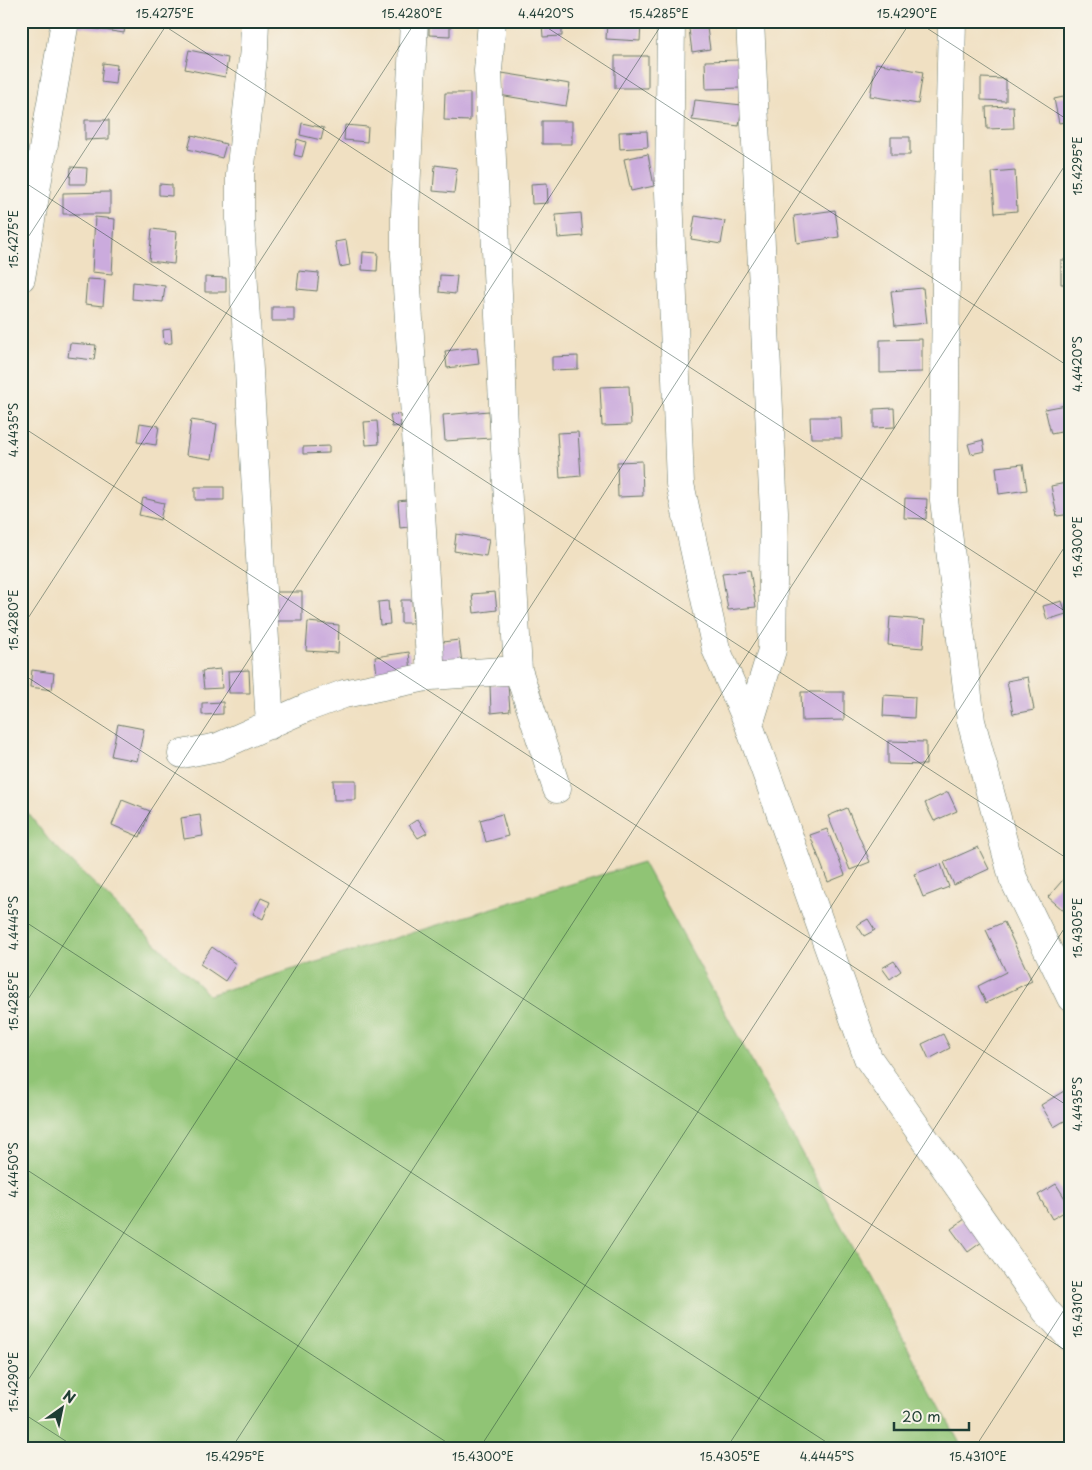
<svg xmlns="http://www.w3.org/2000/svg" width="1092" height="1470" font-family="'Playpen Sans',sans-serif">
<rect width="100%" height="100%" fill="#f7f3e8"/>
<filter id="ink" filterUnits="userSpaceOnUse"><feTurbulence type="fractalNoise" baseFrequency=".02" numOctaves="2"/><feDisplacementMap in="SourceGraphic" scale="10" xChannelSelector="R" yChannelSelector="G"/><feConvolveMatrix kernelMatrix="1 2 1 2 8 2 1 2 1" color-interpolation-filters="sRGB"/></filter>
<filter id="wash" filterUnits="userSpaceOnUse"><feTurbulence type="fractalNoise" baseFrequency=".0096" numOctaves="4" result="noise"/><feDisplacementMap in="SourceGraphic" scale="20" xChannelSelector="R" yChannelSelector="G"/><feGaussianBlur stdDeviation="1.12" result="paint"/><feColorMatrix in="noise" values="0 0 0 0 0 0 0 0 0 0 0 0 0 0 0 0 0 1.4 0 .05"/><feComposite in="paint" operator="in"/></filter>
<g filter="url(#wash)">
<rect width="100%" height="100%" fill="#f0e0c2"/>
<path fill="#90c475" stroke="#588054" d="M 21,804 L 48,839 L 209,995 L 643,862 L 963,1449 L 21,1449 Z"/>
<g id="blocks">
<path fill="#cbabdd" d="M 78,21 L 126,21 L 124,33 L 77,26 Z
M 429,21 L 450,21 L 450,36 L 429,35 Z
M 688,21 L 706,21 L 710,49 L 692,52 Z
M 562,22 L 562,36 L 543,37 L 542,23 Z
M 607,22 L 641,24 L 640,41 L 606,39 Z
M 189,50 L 228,58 L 225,77 L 185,69 Z
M 615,56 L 648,56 L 648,88 L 615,88 Z
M 740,60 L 741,88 L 706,89 L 705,61 Z
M 103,63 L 117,65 L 115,84 L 101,82 Z
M 876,63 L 923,72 L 918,104 L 870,96 Z
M 502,73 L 570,84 L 566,106 L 499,95 Z
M 981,78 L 1006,79 L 1006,101 L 981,100 Z
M 445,93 L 470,93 L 470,121 L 444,120 Z
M 1068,96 L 1071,121 L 1059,123 L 1054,99 Z
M 695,100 L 742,105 L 739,126 L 692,120 Z
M 1013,106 L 1014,128 L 987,129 L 986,107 Z
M 85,120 L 109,120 L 109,139 L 85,140 Z
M 542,121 L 572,121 L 572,144 L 542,144 Z
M 302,123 L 324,128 L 321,140 L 300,135 Z
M 345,125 L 368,127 L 367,142 L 344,140 Z
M 647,131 L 648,147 L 620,149 L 619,132 Z
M 192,135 L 226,144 L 222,158 L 188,149 Z
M 891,137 L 910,137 L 910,155 L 891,155 Z
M 297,139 L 306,142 L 302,157 L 294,155 Z
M 648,154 L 654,186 L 631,191 L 624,159 Z
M 435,165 L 457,168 L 454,193 L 433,191 Z
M 71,167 L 87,168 L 86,184 L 70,184 Z
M 1015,170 L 1017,211 L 995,213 L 992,172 Z
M 547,183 L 548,203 L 532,204 L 531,184 Z
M 159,184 L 172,185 L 172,196 L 159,195 Z
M 110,192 L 110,214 L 63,214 L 63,193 Z
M 835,210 L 839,237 L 797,243 L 794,216 Z
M 581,213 L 583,236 L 558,238 L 556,215 Z
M 695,216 L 725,221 L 721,244 L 691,239 Z
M 95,217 L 115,219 L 112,274 L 92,272 Z
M 152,229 L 177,232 L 174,264 L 149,261 Z
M 346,240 L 350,265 L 340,267 L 335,242 Z
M 363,252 L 378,253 L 377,271 L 362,270 Z
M 1061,260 L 1071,260 L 1071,284 L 1061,284 Z
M 299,271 L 319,273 L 317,291 L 297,289 Z
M 440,275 L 457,276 L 455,294 L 439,292 Z
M 205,277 L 226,278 L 226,292 L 205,292 Z
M 87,279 L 105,280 L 103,306 L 85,304 Z
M 133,282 L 165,286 L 163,302 L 132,299 Z
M 923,288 L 927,323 L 895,326 L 891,291 Z
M 272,307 L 294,307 L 294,321 L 272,321 Z
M 171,329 L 172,343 L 164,344 L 163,330 Z
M 922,339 L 922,372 L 880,373 L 880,340 Z
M 70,343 L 96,345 L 94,360 L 68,357 Z
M 477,347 L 479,364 L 447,368 L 445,351 Z
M 578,356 L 578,369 L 552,370 L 552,357 Z
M 629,386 L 631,425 L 602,426 L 600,387 Z
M 1071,404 L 1071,430 L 1051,434 L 1045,409 Z
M 894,408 L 895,427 L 874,428 L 874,409 Z
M 489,411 L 491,438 L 445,441 L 443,415 Z
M 400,414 L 401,426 L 392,427 L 390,415 Z
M 810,417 L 841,417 L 842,438 L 811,438 Z
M 191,420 L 217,424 L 212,459 L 186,455 Z
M 377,421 L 379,444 L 366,445 L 364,422 Z
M 140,423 L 159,426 L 156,445 L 137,442 Z
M 578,432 L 581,476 L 560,478 L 557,433 Z
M 983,440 L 985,451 L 971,454 L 968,444 Z
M 329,446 L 329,453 L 303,454 L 303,447 Z
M 642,461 L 643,496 L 618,497 L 617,462 Z
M 1023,464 L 1027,490 L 999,494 L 996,467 Z
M 1071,482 L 1071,514 L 1057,516 L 1051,486 Z
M 195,487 L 224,487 L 224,500 L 195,500 Z
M 143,498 L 164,503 L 160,520 L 139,515 Z
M 905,498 L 927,499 L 926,519 L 904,518 Z
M 414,499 L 416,526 L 400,528 L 398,501 Z
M 456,534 L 489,539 L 486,556 L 454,551 Z
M 750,570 L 756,607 L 728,610 L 722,573 Z
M 275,592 L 302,592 L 302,621 L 275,621 Z
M 495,592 L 497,610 L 474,613 L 472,594 Z
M 401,600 L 412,600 L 413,623 L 401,623 Z
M 388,601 L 390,624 L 380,625 L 378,602 Z
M 1062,601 L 1066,614 L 1047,620 L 1043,606 Z
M 890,617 L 925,620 L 923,648 L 888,645 Z
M 308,622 L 339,625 L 338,653 L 306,651 Z
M 459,640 L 462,663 L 437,666 L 434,643 Z
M 409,652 L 411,672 L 377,676 L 375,657 Z
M 220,669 L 222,688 L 204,689 L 202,671 Z
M 32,670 L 54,673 L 52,690 L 30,687 Z
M 249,670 L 250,693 L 229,693 L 228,671 Z
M 1028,677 L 1034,710 L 1013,714 L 1007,681 Z
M 508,684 L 510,711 L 491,713 L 490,685 Z
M 801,692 L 844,692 L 844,720 L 802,721 Z
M 884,695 L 915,697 L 914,718 L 883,716 Z
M 223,702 L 223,714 L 202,715 L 202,703 Z
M 118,724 L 144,729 L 137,761 L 111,756 Z
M 888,741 L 926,742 L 926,765 L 888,764 Z
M 333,780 L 356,780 L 356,800 L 334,800 Z
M 948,792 L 957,811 L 934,821 L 925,803 Z
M 122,800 L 150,811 L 140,837 L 112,825 Z
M 847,808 L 870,862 L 850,870 L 828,816 Z
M 502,814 L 508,836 L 486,842 L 480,820 Z
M 200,815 L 203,836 L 184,839 L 181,818 Z
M 418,819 L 427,833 L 418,838 L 409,825 Z
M 827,829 L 845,875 L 828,882 L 810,835 Z
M 978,847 L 989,869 L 954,885 L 944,862 Z
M 941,864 L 949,887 L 923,897 L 914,874 Z
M 1068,874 L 1071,877 L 1071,917 L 1048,897 Z
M 261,898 L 270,902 L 263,919 L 253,914 Z
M 868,919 L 875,930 L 864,936 L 857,925 Z
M 1004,922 L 1032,981 L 986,1003 L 978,986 L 1006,972 L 986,930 Z
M 212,947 L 236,964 L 225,981 L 200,964 Z
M 894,961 L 901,971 L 890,979 L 882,968 Z
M 943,1034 L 950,1048 L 929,1059 L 922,1044 Z
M 1064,1091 L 1071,1103 L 1071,1117 L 1054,1127 L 1041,1105 Z
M 1056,1184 L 1071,1208 L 1052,1219 L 1038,1195 Z
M 969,1216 L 986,1239 L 968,1252 L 951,1229 Z"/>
</g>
</g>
<g filter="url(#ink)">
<use href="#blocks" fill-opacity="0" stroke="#687666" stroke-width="1"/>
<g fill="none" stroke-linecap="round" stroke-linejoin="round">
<g stroke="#687666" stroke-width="29">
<path id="minor" d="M 255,21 L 254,49 L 240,174 L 240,219 L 270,725
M 414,21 L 405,214 L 405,255 L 431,676
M 492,21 L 488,71 L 505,449 L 518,670 L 557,789
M 671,21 L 669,192 L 680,484 L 716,649 L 749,725 L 868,1058 L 1046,1311 L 1071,1338
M 952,21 L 946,276 L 944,500 L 971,721 L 1013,878 L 1071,998
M 21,278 L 65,21
M 749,725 L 772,650 L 774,512 L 750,21
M 182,754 L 218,747 L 306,708 L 344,694 L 431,676 L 518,670"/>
</g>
<use href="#minor" stroke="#fff" stroke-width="28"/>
</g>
</g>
<path fill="none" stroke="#1f3d34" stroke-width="1" stroke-opacity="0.45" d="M 157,21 L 1071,615M 537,21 L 1071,368M 916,21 L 1071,122M 21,180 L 1071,861M 21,248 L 169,21M 21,426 L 1071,1108M 21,629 L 416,21M 21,673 L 1071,1354M 21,919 L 837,1449M 21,1010 L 664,21M 21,1166 L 457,1449M 21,1391 L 911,21M 21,1412 L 78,1449M 231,1449 L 1071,156M 479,1449 L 1071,537M 726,1449 L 1071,918M 974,1449 L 1071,1299"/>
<rect width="1092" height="1470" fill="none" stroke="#f7f3e8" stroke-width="55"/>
<g transform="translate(62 1408) rotate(33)" stroke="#f7f3e8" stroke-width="4" paint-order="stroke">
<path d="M0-4L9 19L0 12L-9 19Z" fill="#1f3d34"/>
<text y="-8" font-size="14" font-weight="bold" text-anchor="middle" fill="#1f3d34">N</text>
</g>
<path d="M894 1422v8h75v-8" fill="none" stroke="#1f3d34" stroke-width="2.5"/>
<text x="902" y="1422" font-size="15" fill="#1f3d34" stroke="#f7f3e8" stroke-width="4" paint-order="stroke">20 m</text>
<rect x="28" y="28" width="1036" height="1414" fill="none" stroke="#1f3d34" stroke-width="2"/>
<g font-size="12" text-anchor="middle" fill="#1f3d34">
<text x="165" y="18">15.4275°E</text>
<text x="412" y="18">15.4280°E</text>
<text x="546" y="18">4.4420°S</text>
<text x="659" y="18">15.4285°E</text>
<text x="907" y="18">15.4290°E</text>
<text transform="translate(1078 166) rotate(-90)" y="4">15.4295°E</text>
<text transform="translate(14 239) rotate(-90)" y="4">15.4275°E</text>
<text transform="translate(1078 364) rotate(-90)" y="4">4.4420°S</text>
<text transform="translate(14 430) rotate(-90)" y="4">4.4435°S</text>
<text transform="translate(1078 547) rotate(-90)" y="4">15.4300°E</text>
<text transform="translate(14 620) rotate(-90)" y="4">15.4280°E</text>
<text transform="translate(14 923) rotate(-90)" y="4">4.4445°S</text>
<text transform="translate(1078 928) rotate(-90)" y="4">15.4305°E</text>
<text transform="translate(14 1001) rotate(-90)" y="4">15.4285°E</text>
<text transform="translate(1078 1104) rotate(-90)" y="4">4.4435°S</text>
<text transform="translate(14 1170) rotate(-90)" y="4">4.4450°S</text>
<text transform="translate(1078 1309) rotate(-90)" y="4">15.4310°E</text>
<text transform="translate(14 1382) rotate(-90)" y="4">15.4290°E</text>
<text x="235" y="1461">15.4295°E</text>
<text x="483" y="1461">15.4300°E</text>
<text x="730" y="1461">15.4305°E</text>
<text x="827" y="1461">4.4445°S</text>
<text x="978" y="1461">15.4310°E</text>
</g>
</svg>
